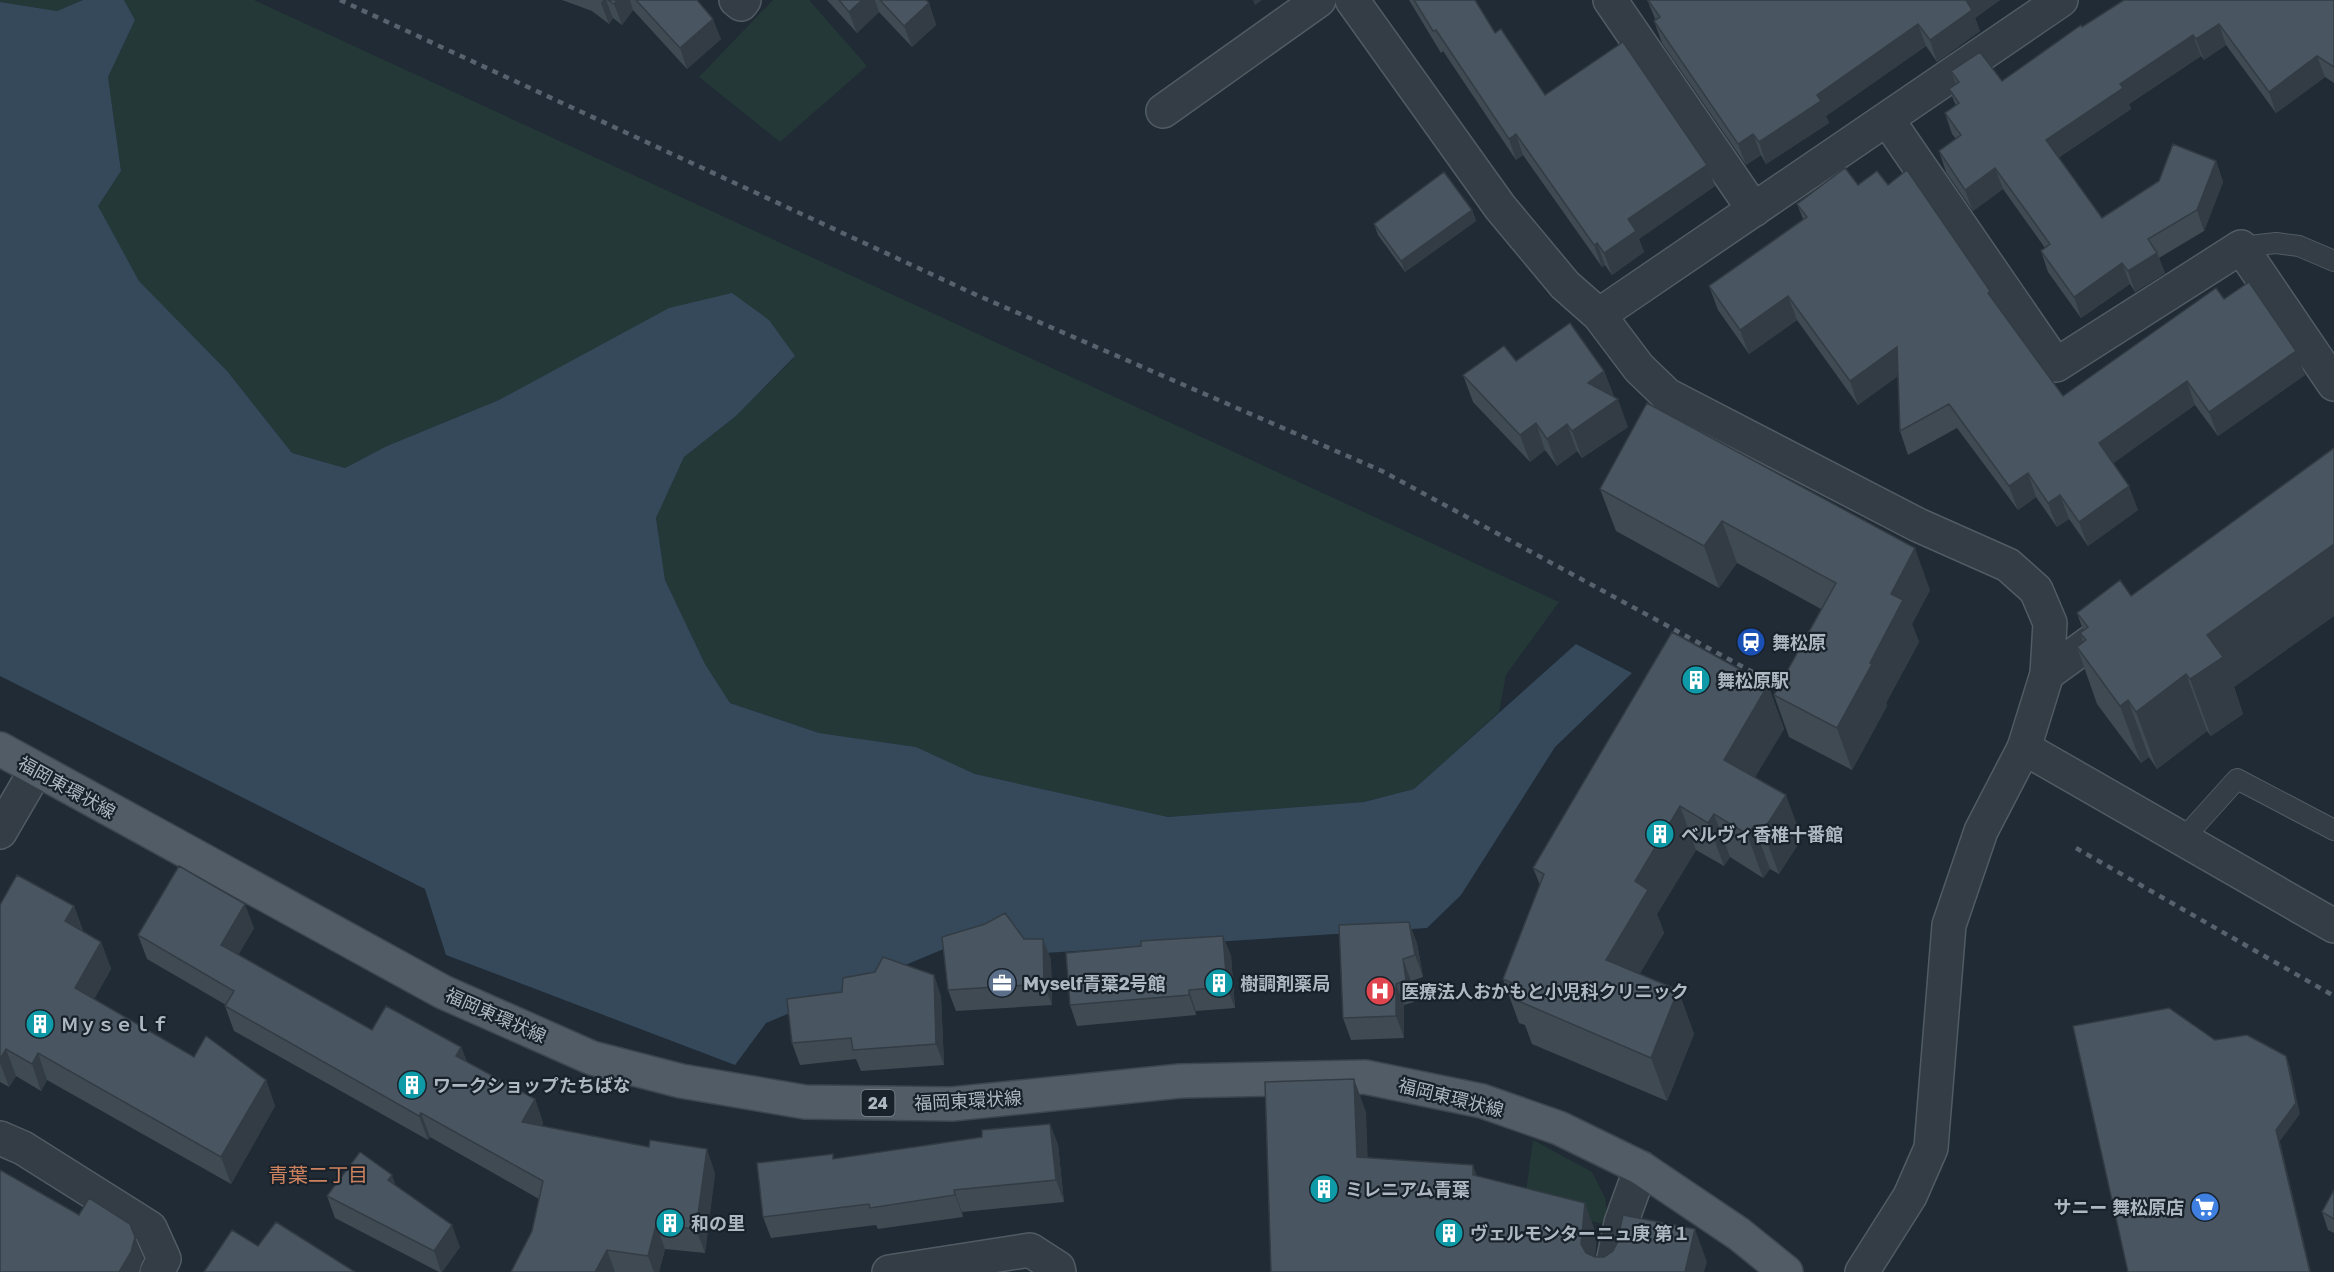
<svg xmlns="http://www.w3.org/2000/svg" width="2334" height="1272" font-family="'Golos Text','Noto Sans JP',sans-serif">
<rect width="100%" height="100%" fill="#202b35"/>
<path fill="#233837" d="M 0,0 L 83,0 L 57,11 L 0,2 Z
M 124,0 L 254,0 L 1559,602 L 1506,675 L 1499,712 L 1414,789 L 1364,802 L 1168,817 L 975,774 L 916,747 L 819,733 L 730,703 L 705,664 L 665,580 L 656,518 L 684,457 L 736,416 L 795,357 L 499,400 L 387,446 L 345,468 L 292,453 L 228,372 L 139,281 L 97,206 L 121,171 L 108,77 L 135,20 Z
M 773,0 L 809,0 L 867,66 L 780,142 L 699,77 Z
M 1533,1140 L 1592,1172 L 1605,1198 L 1609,1225 L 1524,1207 Z"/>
<path fill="#35495b" d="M 83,0 L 124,0 L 135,20 L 108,77 L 121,171 L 98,206 L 139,281 L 228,372 L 292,453 L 345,468 L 387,446 L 499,400 L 669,308 L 732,293 L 769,320 L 795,356 L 736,416 L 684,457 L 656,518 L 665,580 L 705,664 L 730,703 L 819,733 L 916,747 L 975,774 L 1168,817 L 1364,802 L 1414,789 L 1576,644 L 1632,673 L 1555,747 L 1461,895 L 1427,928 L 1045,953 L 999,926 L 766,1023 L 735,1065 L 446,955 L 425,889 L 0,676 L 0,2 L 57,11 Z"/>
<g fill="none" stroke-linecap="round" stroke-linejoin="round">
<g stroke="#515b64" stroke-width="22">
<path id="service" d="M 2241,247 L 2276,243 L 2299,246 L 2334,261
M 2183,839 L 2237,779 L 2334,830"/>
</g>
<g stroke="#515b64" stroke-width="36">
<path id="minor" d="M 736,0 L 741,4 L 744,0
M 1352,0 L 1500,207 L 1565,285 L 1599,315 L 2061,0
M 1610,0 L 1754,210
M 1163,111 L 1319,0
M 1887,119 L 2056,365 L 2241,247 L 2334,384
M 2047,674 L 2113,626
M 2024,748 L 2334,926
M 0,832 L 36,770
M 0,1138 L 23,1148 L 150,1228 L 164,1259 L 157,1272
M 889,1272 L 1030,1250 L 1058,1268 L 1059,1272
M 1611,1272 L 1621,1223 L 1641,1168"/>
</g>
<g stroke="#515b64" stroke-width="36">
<path id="tertiary" d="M 1599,315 L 1639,368 L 1667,395 L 1918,525 L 2008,565 L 2036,590 L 2050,623 L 2047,674 L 2024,748 L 1981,831 L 1949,925 L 1931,1148 L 1910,1196 L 1862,1272"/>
</g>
<g stroke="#3d464f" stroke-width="36">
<path id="primary" d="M 0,749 L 443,992 L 592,1058 L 681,1081 L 805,1102 L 952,1104 L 1180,1081 L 1365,1077 L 1482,1101 L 1559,1128 L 1641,1168 L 1739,1234 L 1786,1272"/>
</g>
<use href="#service" stroke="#343d46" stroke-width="20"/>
<use href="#minor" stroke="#343d46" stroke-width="33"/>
<use href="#tertiary" stroke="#343d46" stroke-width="33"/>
<use href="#primary" stroke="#525c66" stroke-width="33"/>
<path stroke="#56626d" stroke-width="4.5" stroke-dasharray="6 6" stroke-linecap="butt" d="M 340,0 L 972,293 L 1382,471 L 1793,694
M 2076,848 L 2334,996"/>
</g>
<path fill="#3f4a53" d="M 562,0 L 697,0 L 721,39 L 687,69 L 633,10 L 622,25 L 613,18 L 609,24 L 592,11 Z
M 827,0 L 926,0 L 929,3 L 936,25 L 912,47 L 879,12 L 857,33 Z
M 1409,0 L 1475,0 L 1495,33 L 1545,95 L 1707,165 L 1715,186 L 1639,239 L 1644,252 L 1612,275 L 1605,265 L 1602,267 L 1523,155 L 1516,160 L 1443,51 L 1441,53 Z
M 1647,0 L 2000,0 L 1975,18 L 1980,31 L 1937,62 L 1926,46 L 1826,116 L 1829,123 L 1766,164 L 1761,155 L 1746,165 L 1662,43 L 1654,21 L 1656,21 L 1649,4 Z
M 2334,0 L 2334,83 L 2325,77 L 2276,113 L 2226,45 L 2204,60 L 2201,56 L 2129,104 L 2131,109 L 2058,158 L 2102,218 L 2216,161 L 2223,182 L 2204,231 L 2159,258 L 2165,273 L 2135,292 L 2130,284 L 2081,318 L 2048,272 L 2041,251 L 2045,248 L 2003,189 L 1973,211 L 1946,172 L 1939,151 L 1956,139 L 1952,134 L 1945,113 L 1956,106 L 1949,89 L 1956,84 L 1951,71 L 2002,81 L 2082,27 Z
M 1858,185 L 1888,185 L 1993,300 L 2063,396 L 2224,299 L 2305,375 L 2218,436 L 2195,405 L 2113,463 L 2138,510 L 2088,546 L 2069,519 L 2057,527 L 2036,497 L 2018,510 L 1957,428 L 1908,455 L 1900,431 L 1898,376 L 1858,405 L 1797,320 L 1749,354 L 1718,310 L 1709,286 L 1803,219 L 1797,204 Z
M 1472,210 L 1476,221 L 1405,272 L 1378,235 L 1374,224 Z
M 1516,361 L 1604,371 L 1614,397 L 1628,427 L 1582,458 L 1577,451 L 1557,466 L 1545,450 L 1530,462 L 1473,402 L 1463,375 Z
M 1647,403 L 1930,590 L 1912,624 L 1919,642 L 1886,703 L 1887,706 L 1852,770 L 1789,737 L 1774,695 L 1821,609 L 1737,563 L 1719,588 L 1616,531 L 1600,489 Z
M 2334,448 L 2334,616 L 2234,687 L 2243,714 L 2211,736 L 2207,731 L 2157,769 L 2149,757 L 2141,763 L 2097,704 L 2077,647 L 2083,642 L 2080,633 L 2083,630 L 2077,613 L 2131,596 Z
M 1768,685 L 1784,729 L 1755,777 L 1802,838 L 1779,874 L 1770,869 L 1763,878 L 1730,857 L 1724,866 L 1696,850 L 1657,914 L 1664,933 L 1639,974 L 1678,990 L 1694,1034 L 1667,1101 L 1532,1044 L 1525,1025 L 1519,1023 L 1503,979 L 1540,885 L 1533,868 Z
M 0,905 L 74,906 L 83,931 L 101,942 L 111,969 L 94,999 L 194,1057 L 266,1080 L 275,1106 L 231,1184 L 47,1080 L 41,1091 L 16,1076 L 9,1087 L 0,1082 Z
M 254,928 L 238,955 L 372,1030 L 461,1047 L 467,1062 L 535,1099 L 543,1123 L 542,1126 L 715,1173 L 705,1253 L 665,1249 L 659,1272 L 511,1272 L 532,1231 L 539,1199 L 430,1137 L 428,1140 L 234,1031 L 225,1006 L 226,1005 L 147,959 L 138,935 Z
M 1223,936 L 1231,956 L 1235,1008 L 1196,1011 L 1196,1015 L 1077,1026 L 1070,1005 L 1141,946 Z
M 1024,939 L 1043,939 L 1051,960 L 1052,1005 L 956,1011 L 948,990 Z
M 1417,943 L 1423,977 L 1411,981 L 1414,1002 L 1404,1005 L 1404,1038 L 1351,1040 L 1343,1018 Z
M 934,975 L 941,997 L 944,1065 L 861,1071 L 856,1059 L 800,1065 L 792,1043 L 842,992 Z
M 1050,1124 L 1058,1145 L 1064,1202 L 962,1212 L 963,1217 L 878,1229 L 876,1225 L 771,1238 L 763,1217 L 835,1159 L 982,1137 Z
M 2334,1190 L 2334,1233 L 2328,1230 L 2322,1212 Z
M 327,1196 L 460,1247 L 442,1272 L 439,1272 L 335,1218 Z"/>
<path fill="#333c44" d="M 603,0 L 606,0 L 613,18 L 609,24 L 601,3 Z
M 617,0 L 630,0 L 633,10 L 622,25 L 614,4 Z
M 862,0 L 875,0 L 879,12 L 857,33 L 849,12 Z
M 1253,0 L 1262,0 L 1255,5 Z
M 1965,0 L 2000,0 L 1975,18 L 1980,31 L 1937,62 L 1930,40 Z
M 929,3 L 936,25 L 912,47 L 904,26 Z
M 713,19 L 721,39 L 687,69 L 680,48 Z
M 1918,24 L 1926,46 L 1826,116 L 1829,123 L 1766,164 L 1759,142 L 1817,95 Z
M 2219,24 L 2226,45 L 2204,60 L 2196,39 Z
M 2193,35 L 2201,56 L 2129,104 L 2131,109 L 2053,161 L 2046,140 L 2120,84 Z
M 2317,56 L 2325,77 L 2276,113 L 2269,92 Z
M 1516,134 L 1523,155 L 1516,160 L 1509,139 Z
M 1753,134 L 1761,155 L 1746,165 L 1738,144 Z
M 2216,161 L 2223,182 L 2204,231 L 2197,210 Z
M 1707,165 L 1715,186 L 1639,239 L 1644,252 L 1612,275 L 1604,253 L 1628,219 Z
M 1995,168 L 2003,189 L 1973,211 L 1965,190 Z
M 1472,210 L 1476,221 L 1405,272 L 1401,261 Z
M 1597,243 L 1605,265 L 1602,267 L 1594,245 Z
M 2157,253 L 2165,273 L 2135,292 L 2128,271 Z
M 2122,263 L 2130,284 L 2081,318 L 2074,297 Z
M 1788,296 L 1797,320 L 1749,354 L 1740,330 Z
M 1897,347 L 1905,371 L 1858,405 L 1850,381 Z
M 2296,351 L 2305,375 L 2218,436 L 2209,412 Z
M 1604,371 L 1614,399 L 1588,383 Z
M 2187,381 L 2195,405 L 2108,467 L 2099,443 Z
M 1618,399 L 1628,427 L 1582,458 L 1572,431 Z
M 1536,423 L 1545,450 L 1530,462 L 1520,435 Z
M 1567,424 L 1577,451 L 1557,466 L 1547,439 Z
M 2028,473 L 2036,497 L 2018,510 L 2009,486 Z
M 2129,486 L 2138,510 L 2088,546 L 2079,522 Z
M 2060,495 L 2069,519 L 2057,527 L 2048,503 Z
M 1722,521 L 1737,563 L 1719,588 L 1704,546 Z
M 2334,544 L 2334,616 L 2234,687 L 2243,714 L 2211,736 L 2190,679 L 2207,635 Z
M 1915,548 L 1930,590 L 1912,624 L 1919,642 L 1886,703 L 1887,706 L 1852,770 L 1837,728 L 1870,663 L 1891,594 Z
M 2186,674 L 2207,731 L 2157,769 L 2136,712 Z
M 1768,685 L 1784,729 L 1739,804 L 1724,760 Z
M 2128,700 L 2149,757 L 2141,763 L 2120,706 Z
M 1786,795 L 1802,838 L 1779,874 L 1763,831 Z
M 1680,806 L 1696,850 L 1657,914 L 1664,933 L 1622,1004 L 1606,960 L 1635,881 Z
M 1714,814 L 1730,857 L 1724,866 L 1708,823 Z
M 1754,826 L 1770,869 L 1763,878 L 1747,834 Z
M 245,904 L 254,928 L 230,969 L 221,945 Z
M 74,906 L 83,933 L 65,921 Z
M 1409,922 L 1417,943 L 1423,977 L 1415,955 Z
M 1223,936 L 1231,956 L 1235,1008 L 1227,987 Z
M 1043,939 L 1051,960 L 1052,1005 L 1044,984 Z
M 101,942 L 111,969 L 85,1015 L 75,988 Z
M 1403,959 L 1411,981 L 1414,1002 L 1406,980 Z
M 934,975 L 941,997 L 944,1065 L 936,1044 Z
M 1396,984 L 1404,1005 L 1404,1038 L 1396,1016 Z
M 1189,990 L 1196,1011 L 1196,1015 L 1189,995 Z
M 1678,990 L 1694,1034 L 1667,1101 L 1651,1058 Z
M 461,1047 L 470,1071 L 456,1056 Z
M 6,1049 L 16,1076 L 9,1087 L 0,1063 L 0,1059 Z
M 38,1053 L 47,1080 L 41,1091 L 32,1064 Z
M 2286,1056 L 2290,1067 L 2300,1114 L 2280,1141 L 2311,1272 L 2310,1272 L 2276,1130 Z
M 1354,1079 L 1366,1112 L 1369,1190 L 1357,1157 Z
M 266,1080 L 275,1106 L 231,1184 L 221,1157 Z
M 535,1099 L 543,1123 L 531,1146 L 522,1122 Z
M 421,1113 L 430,1137 L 428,1140 L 419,1116 Z
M 1050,1124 L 1058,1145 L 1064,1202 L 1056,1180 Z
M 707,1149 L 715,1173 L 705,1253 L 696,1229 Z
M 1473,1165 L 1485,1198 L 1473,1175 Z
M 392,1175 L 400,1197 L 388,1180 Z
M 954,1190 L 962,1212 L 963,1217 L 955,1195 Z
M 1585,1203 L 1597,1236 L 1594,1272 L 1581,1244 Z
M 452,1225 L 460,1247 L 442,1272 L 441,1272 L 434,1251 Z
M 656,1225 L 665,1249 L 659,1272 L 654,1272 L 648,1256 Z
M 1695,1229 L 1707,1262 L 1704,1272 L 1685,1272 Z
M 135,1237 L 143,1258 L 139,1272 L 119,1272 Z
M 607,1250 L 615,1272 L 595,1272 Z"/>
<path fill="#495661" stroke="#333c44" stroke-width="1.5" d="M 608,0 L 617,0 L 614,4 Z
M 636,0 L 697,0 L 713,19 L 680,48 Z
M 839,0 L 862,0 L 849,12 Z
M 880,0 L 926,0 L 929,3 L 904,26 Z
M 1414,0 L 1475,0 L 1495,33 L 1501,29 L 1545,95 L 1623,42 L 1707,165 L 1628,219 L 1636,231 L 1604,253 L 1597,243 L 1594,245 L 1516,134 L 1509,139 L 1436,30 L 1433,31 Z
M 1648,0 L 1966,0 L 1972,10 L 1930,40 L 1918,24 L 1817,95 L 1821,101 L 1759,142 L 1753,134 L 1738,144 L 1654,21 L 1660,17 Z
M 2124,0 L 2334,0 L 2334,67 L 2317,56 L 2269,92 L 2219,24 L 2196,39 L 2193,35 L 2120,84 L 2123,88 L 2046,140 L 2102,218 L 2159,181 L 2173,144 L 2216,161 L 2197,210 L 2148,239 L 2157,253 L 2128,271 L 2122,263 L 2074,297 L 2041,251 L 2050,244 L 1995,168 L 1965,190 L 1939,151 L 1961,135 L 1945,113 L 1959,103 L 1949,89 L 1959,82 L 1951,71 L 1980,52 L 2002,81 L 2081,25 L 2082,27 Z
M 1845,168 L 1858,185 L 1877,171 L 1888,185 L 1907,170 L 1990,291 L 1988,293 L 2063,396 L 2216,288 L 2224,299 L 2249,282 L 2296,351 L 2209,412 L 2187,381 L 2099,443 L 2129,486 L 2079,522 L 2060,495 L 2048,503 L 2028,473 L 2009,486 L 1949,404 L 1900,431 L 1897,347 L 1850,381 L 1788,296 L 1740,330 L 1709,286 L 1807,217 L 1797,204 Z
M 1444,172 L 1472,210 L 1401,261 L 1374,224 Z
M 1570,323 L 1604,371 L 1588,383 L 1618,399 L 1572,431 L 1567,424 L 1547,439 L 1536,423 L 1520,435 L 1463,375 L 1504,346 L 1516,361 Z
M 1647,403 L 1915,548 L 1891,594 L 1903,600 L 1870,663 L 1872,664 L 1837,728 L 1774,695 L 1836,583 L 1722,521 L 1704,546 L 1600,489 Z
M 2334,448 L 2334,544 L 2207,635 L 2223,657 L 2190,679 L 2186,674 L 2136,712 L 2128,700 L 2120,706 L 2077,647 L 2086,640 L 2080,633 L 2088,627 L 2077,613 L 2120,580 L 2131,596 Z
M 1672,632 L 1768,685 L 1724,760 L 1786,795 L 1763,831 L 1754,826 L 1747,834 L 1714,814 L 1708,823 L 1680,806 L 1635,881 L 1648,890 L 1606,960 L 1678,990 L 1651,1058 L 1516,1000 L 1521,987 L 1503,979 L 1544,874 L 1533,868 Z
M 179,866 L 245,904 L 221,945 L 372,1030 L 386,1006 L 461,1047 L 456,1056 L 535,1099 L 522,1122 L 649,1147 L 650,1140 L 707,1149 L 696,1229 L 656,1225 L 648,1256 L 607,1250 L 595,1272 L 511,1272 L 532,1231 L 543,1181 L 421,1113 L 419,1116 L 225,1006 L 234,991 L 138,935 Z
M 17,875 L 74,906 L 65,921 L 101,942 L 75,988 L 194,1057 L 206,1036 L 266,1080 L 221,1157 L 38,1053 L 32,1064 L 6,1049 L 0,1059 L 0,905 Z
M 1005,913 L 1024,939 L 1043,939 L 1044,984 L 948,990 L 942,937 L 985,924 Z
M 1409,922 L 1415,955 L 1403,959 L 1406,980 L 1396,984 L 1396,1016 L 1343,1018 L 1339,925 Z
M 1223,936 L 1227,987 L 1189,990 L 1189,995 L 1070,1005 L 1066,953 L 1141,946 L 1141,941 Z
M 883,957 L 934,975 L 936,1044 L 853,1050 L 851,1038 L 792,1043 L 787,999 L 842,992 L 843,978 L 875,972 Z
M 2169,1008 L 2215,1040 L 2247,1035 L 2286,1056 L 2296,1103 L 2276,1130 L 2310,1272 L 2128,1272 L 2073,1026 Z
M 1354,1079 L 1357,1157 L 1473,1165 L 1473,1175 L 1585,1203 L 1581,1244 L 1586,1253 L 1595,1257 L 1604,1257 L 1613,1251 L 1617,1243 L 1623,1215 L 1695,1229 L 1685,1272 L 1271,1272 L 1265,1082 Z
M 1050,1124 L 1056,1180 L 954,1190 L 955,1195 L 870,1208 L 869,1204 L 763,1217 L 757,1163 L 833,1154 L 833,1159 L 982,1137 L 982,1130 Z
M 360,1152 L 392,1175 L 388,1180 L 452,1225 L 434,1251 L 327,1196 Z
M 0,1170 L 79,1215 L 89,1198 L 130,1224 L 135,1237 L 131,1252 L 119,1272 L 0,1272 Z
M 2334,1190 L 2334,1219 L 2322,1212 Z
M 276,1222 L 355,1272 L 204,1272 L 232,1230 L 258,1246 Z"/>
<defs>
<g id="station-disc" transform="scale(1.5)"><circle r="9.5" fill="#1a4fb4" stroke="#19222a"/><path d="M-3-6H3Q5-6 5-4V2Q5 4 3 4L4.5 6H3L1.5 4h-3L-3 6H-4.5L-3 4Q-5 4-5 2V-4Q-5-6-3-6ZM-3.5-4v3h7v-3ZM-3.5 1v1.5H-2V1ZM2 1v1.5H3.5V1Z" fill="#fff"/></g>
<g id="building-disc" transform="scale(1.5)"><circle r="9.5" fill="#0f9aa8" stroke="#19222a"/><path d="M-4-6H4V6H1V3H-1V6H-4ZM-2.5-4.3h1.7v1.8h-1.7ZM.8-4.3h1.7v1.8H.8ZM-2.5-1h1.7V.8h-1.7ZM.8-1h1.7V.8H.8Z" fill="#fff"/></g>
<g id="office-disc" transform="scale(1.5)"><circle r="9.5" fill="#5c6f8a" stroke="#19222a"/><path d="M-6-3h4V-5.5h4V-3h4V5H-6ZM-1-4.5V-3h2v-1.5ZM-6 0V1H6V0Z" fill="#fff"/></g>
<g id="hospital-disc" transform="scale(1.5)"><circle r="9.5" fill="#e0444e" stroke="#19222a"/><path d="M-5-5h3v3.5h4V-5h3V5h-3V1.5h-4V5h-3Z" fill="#fff"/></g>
<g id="supermarket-disc" transform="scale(1.5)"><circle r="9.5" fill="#3f7fe0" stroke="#19222a"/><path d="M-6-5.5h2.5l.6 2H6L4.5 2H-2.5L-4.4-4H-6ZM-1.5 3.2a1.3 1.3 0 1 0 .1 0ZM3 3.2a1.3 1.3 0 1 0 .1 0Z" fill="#fff"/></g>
</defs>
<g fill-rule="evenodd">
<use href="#station-disc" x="1751" y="642"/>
<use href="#building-disc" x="1696" y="680"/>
<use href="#building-disc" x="1660" y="834"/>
<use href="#office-disc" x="1002" y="983"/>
<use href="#building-disc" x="1219" y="983"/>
<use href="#hospital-disc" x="1380" y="991"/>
<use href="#building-disc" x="40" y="1024"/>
<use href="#building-disc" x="412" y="1085"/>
<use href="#building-disc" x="1324" y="1189"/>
<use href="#supermarket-disc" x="2205" y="1207"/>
<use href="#building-disc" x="670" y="1223"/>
<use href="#building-disc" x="1449" y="1233"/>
</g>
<g text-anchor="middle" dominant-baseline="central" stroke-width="4.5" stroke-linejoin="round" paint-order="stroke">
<rect fill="#19222a" stroke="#818b95" stroke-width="1.5" x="861.5" y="1090" width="33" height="26" rx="4.5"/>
<g font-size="16" font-weight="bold" fill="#aeb8c3">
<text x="878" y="1103">24</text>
</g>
<g font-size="18" font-weight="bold" fill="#aeb8c3" stroke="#19222a" text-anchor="start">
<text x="1772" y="642">舞松原</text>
<text x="1717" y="680">舞松原駅</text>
<text x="1681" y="834">ベルヴィ香椎十番館</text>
<text x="1023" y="983">Myself青葉2号館</text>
<text x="1240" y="983">樹調剤薬局</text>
<text x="1401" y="991">医療法人おかもと小児科クリニック</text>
<text x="61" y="1024">Ｍｙｓｅｌｆ</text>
<text x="433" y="1085">ワークショップたちばな</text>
<text x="1345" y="1189">ミレニアム青葉</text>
<text x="2184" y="1207" text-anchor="end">サニー 舞松原店</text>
<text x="691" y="1223">和の里</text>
<text x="1470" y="1233">ヴェルモンターニュ庚 第１</text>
</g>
<g font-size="18" fill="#aeb8c3" stroke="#19222a">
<text transform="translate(67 787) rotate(29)">福岡東環状線</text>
<text transform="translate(496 1015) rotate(24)">福岡東環状線</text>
<text transform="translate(1451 1097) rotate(14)">福岡東環状線</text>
<text transform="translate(968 1100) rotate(-3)">福岡東環状線</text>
</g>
<g font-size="20" fill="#cd835f" stroke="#19222a">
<text x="318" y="1174">青葉二丁目</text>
</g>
</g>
</svg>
